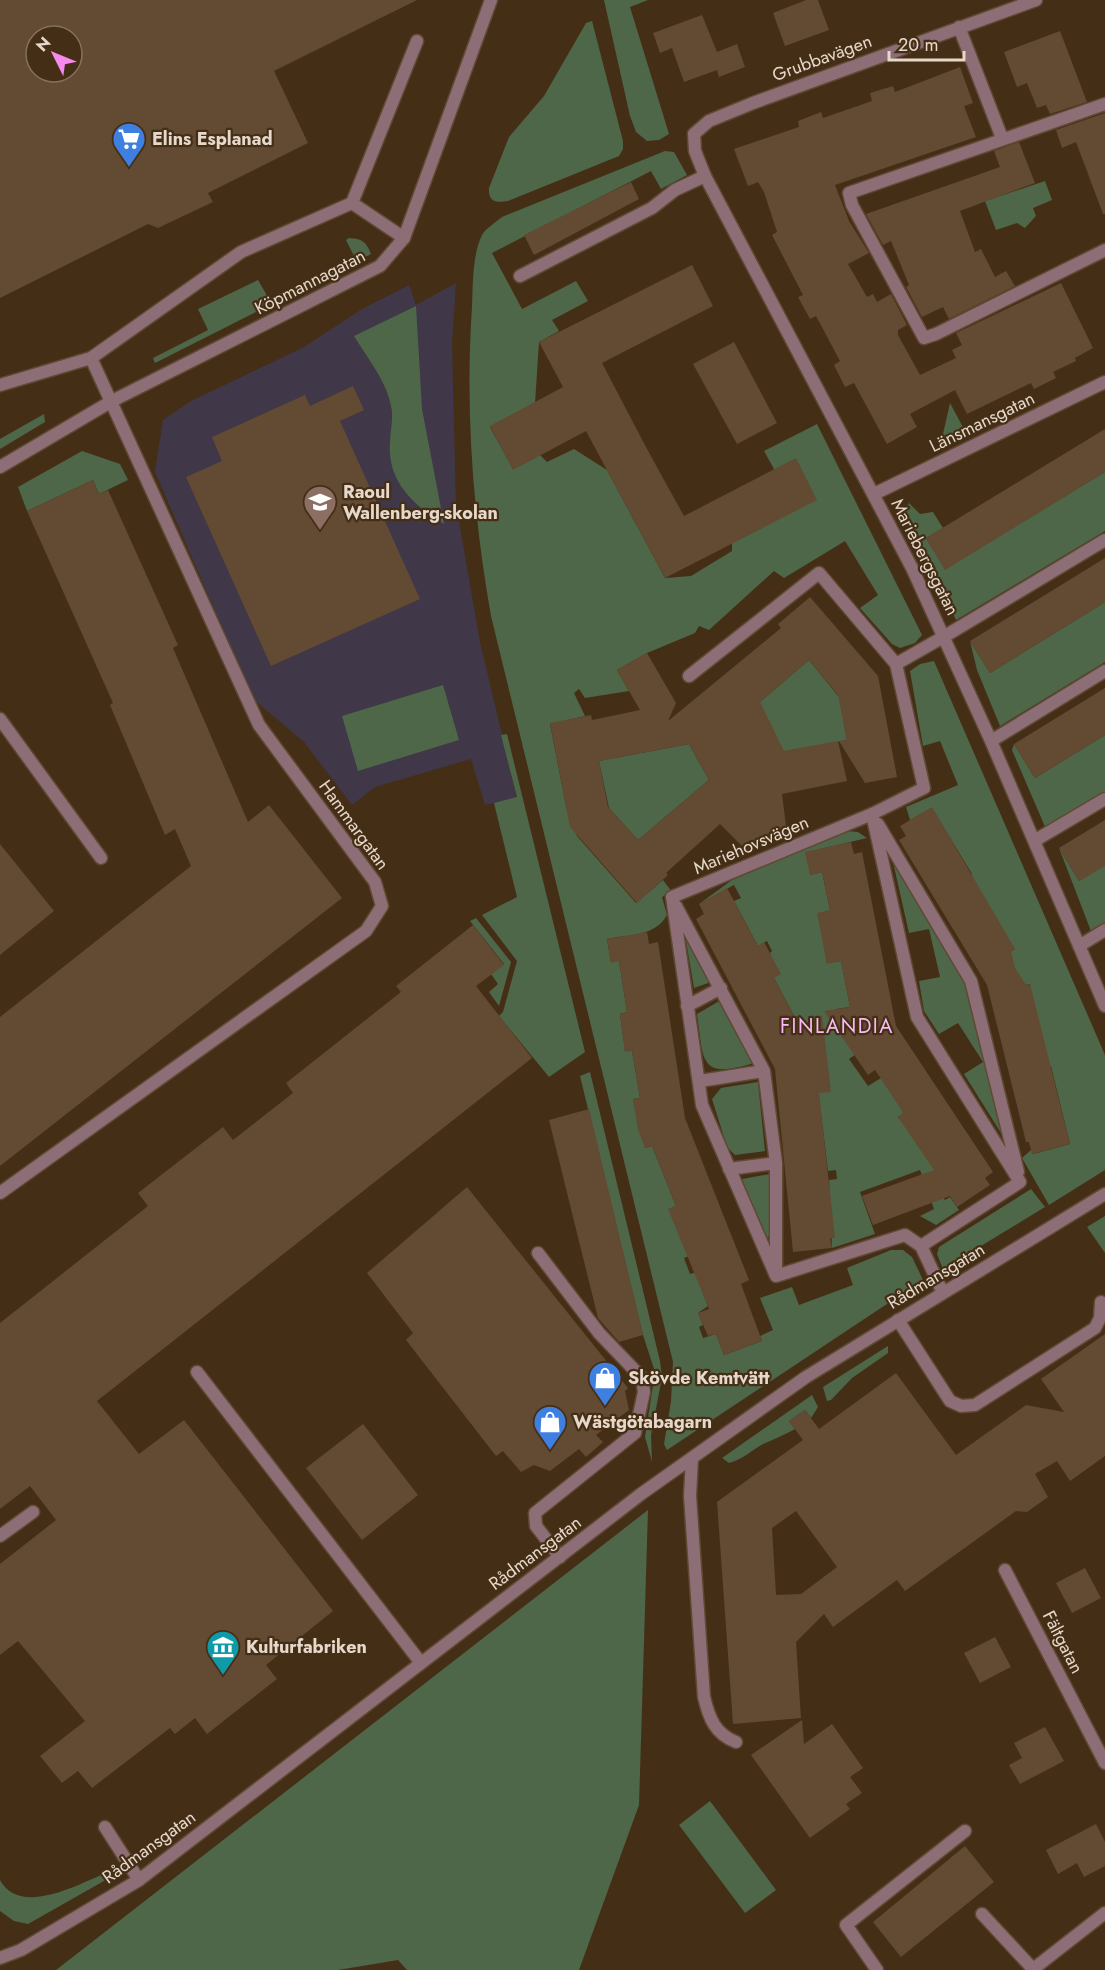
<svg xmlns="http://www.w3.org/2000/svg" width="1105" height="1970" font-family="Jost,sans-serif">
<rect width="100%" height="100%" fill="#452e16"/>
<path fill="#403748" d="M 456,283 L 452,344 L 456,504 L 480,642 L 517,798 L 485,805 L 471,759 L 375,787 L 352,805 L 304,742 L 253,699 L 155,472 L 163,420 L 191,401 L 304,347 L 362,309 L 409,285 L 416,305 Z"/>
<path fill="#4e6748" d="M 604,0 L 648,0 L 630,7 L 669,134 L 659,140 L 647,141 L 636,132 L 630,116 Z
M 592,21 L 623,141 L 623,149 L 619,156 L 508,201 C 496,203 488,202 489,188 L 509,137 L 544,96 L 586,23 Z
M 665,151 L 674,152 L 687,175 L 661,189 L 651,171 L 492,253 L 522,309 L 576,281 L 588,301 L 552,320 L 559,331 L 539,342 L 535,403 L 490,427 L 513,469 L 540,455 L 547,462 L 574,449 L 607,470 L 665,578 L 691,576 L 732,551 L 732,543 L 774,469 L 764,451 L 817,424 L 922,635 L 915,643 L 900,648 L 892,644 L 860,608 L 878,595 L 845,541 L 784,578 L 774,571 L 709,630 L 699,626 L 695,633 L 647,653 L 617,670 L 629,691 L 585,698 L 579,689 L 574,693 L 585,716 L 550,724 L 567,811 L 577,836 L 636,903 L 663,880 L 672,892 L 662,897 L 667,915 C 655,937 629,934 607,939 L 611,962 L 619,961 L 627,1012 L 620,1014 L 625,1051 L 632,1051 L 640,1098 L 633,1099 L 645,1148 L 652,1146 L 676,1206 L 669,1209 L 694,1254 L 684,1258 L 690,1274 L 701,1271 L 709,1292 L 703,1294 L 708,1306 L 698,1313 L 703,1325 L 699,1327 L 703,1338 L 716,1334 L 724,1355 L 762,1341 L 760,1336 L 773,1330 L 760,1298 L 792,1287 L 799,1305 L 853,1285 L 847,1268 L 891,1250 L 903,1250 L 912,1257 L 923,1280 L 667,1450 L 664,1444 L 671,1401 L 673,1362 L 491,616 C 473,513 465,412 472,307 C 473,285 472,256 482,235 C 485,229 496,222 502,217 Z
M 1045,181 L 1052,200 L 1033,208 L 1036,216 L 1025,228 L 1017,223 L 996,230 L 985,201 Z
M 349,238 C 362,239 366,241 371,254 L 155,363 L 153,358 L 208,330 L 198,309 L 258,280 L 269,299 L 354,256 L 346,240 Z
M 416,306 L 422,409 L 444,524 C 414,506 387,481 390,443 C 390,431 394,418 391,406 C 386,380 368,359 354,336 Z
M 950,403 L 965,431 L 941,443 Z
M 44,414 L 45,422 L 0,449 L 0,439 Z
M 82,451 L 120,464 L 128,480 L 99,494 L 93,480 L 27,511 L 18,487 Z
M 1105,472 L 1105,531 L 956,620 L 931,564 L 904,514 L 909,503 L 920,514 L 933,512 L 943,528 L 926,538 L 945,569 Z
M 1105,602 L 1105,662 L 1000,726 L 977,670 L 970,641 L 990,673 Z
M 809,660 L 839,697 L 847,740 L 758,756 L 739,720 Z
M 934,661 L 1105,1055 L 1105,1170 L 1049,1205 L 1022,1158 L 1031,1150 L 1033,1154 L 1070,1144 L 1051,1066 L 1040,1068 L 1030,984 L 1019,986 L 1006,954 L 1015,949 L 961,882 L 972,874 L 932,808 L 910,820 L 906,807 L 958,785 L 940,741 L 923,746 L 910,671 L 920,664 Z
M 443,685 L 459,740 L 358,771 L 342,716 Z
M 507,734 L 585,1052 L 549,1077 L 499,1016 L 503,1012 L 517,961 L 482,915 L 517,897 L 494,803 L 517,797 L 501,735 Z
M 1105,735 L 1105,792 L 1046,829 L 1012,750 L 1014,744 L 1035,778 Z
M 689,744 L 709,780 L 638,840 L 609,808 L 599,761 Z
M 847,831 L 858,832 L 867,838 L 812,851 L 810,875 L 822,872 L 830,910 L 825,953 L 827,963 L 841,961 L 850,1007 L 836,1009 L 856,1054 L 849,1059 L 868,1086 L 881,1078 L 904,1113 L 898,1117 L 950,1184 L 939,1191 L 945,1200 L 950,1197 L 959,1210 L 936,1225 L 920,1216 L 934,1209 L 920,1170 L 860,1192 L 875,1234 L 832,1248 L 829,1180 L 837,1179 L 836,1170 L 828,1171 L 810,1022 L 800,1027 L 774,978 L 770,953 L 772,951 L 767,941 L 758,946 L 734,901 L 741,898 L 734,885 L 699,904 L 732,880 Z
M 1059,848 L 1079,881 L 1105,865 L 1105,923 L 1091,931 Z
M 893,862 L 969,986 L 1006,1131 L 1001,1133 L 964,1074 L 983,1062 L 958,1023 L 939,1034 L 924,1011 L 919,981 L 940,977 L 929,929 L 909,933 Z
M 476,918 L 511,962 L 499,1006 L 489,992 L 498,984 L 491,974 L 504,964 L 470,921 Z
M 685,935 L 711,982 L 694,988 Z
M 721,1000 L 754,1063 C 698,1080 704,1061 697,1014 Z
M 590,1072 L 660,1361 L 662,1377 L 651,1435 L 652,1462 L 645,1437 L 655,1372 L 643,1335 L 580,1076 Z
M 758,1082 L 765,1151 L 735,1155 L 727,1147 L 712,1099 L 721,1088 Z
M 770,1174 L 774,1233 L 767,1238 L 760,1228 L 742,1179 Z
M 1031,1189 L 1045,1207 L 943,1269 L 937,1254 L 939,1247 Z
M 1105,1216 L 1105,1253 L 1087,1227 Z
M 888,1346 L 888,1353 L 852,1378 L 831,1400 L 827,1401 L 823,1387 Z
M 812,1395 L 818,1407 L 811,1418 L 805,1410 L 789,1421 L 795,1429 C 784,1435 774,1439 763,1444 C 752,1450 742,1460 729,1463 L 722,1458 Z
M 648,1510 L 639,1805 L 579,1970 L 407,1970 L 398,1960 L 338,1970 L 56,1970 Z
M 710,1801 L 776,1890 L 745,1913 L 679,1825 Z
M 113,1870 L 115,1871 L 111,1877 L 28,1924 L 14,1921 L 0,1911 L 0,1880 C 21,1919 84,1881 113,1870 Z"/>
<path fill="#634a32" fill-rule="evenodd" d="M 0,0 L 417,0 L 274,71 L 308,143 L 208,193 L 213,202 L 158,228 L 148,224 L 0,298 ZM 36,36 L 72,36 L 72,72 L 36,72 Z
M 806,0 L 818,0 L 829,30 L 785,46 L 773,13 Z
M 702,15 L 717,52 L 737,44 L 745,67 L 719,77 L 717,70 L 684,82 L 672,48 L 660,53 L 653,33 Z
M 1060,31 L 1087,102 L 1050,114 L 1046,105 L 1037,108 L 1027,83 L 1017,87 L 1004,52 Z
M 960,67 L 973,103 L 964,106 L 976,137 L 835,185 L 849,221 L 869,253 L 848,264 L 867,297 L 873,294 L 877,302 L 891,294 L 907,325 L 898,330 L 898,335 L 920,375 L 956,358 L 952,350 L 962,345 L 956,333 L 1061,283 L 1093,348 L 1075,358 L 1076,361 L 1053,372 L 1056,378 L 1034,389 L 1031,383 L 967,414 L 955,390 L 910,414 L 917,427 L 887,444 L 854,383 L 845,387 L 834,365 L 840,361 L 816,316 L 810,319 L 798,297 L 803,295 L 772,235 L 777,232 L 764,192 L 758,182 L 748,186 L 734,149 L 799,127 L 798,121 L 821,112 L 823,118 L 872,101 L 870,93 L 893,86 L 895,92 Z
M 1105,113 L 1105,214 L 1103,214 L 1076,142 L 1062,148 L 1056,130 Z
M 1019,142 L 1035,183 L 960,211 L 975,252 L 981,249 L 995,277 L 1006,271 L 1015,286 L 949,319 L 943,307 L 922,317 L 906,287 L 909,285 L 891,241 L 883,245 L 866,214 L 1000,167 L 994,151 Z
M 631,182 L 639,199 L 534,255 L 524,235 Z
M 692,265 L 713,306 L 602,363 L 647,449 L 684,516 L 796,458 L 817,500 L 665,578 L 586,431 L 513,470 L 490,426 L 563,387 L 539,342 Z
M 734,342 L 777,423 L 737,444 L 693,364 Z
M 353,386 L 364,410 L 340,421 L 420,599 L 271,666 L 186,477 L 222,461 L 212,437 L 305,395 L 310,406 Z
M 1105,429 L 1105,472 L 945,570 L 926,538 Z
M 93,480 L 99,494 L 108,490 L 178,645 L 173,648 L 248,822 L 269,805 L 342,898 L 0,1166 L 0,1017 L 191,866 L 175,829 L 165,835 L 110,705 L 113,703 L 27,511 Z
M 1105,558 L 1105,602 L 990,673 L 970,641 Z
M 810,597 L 878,676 L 897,777 L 865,783 L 839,741 L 847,740 L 838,695 L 809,660 L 760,702 L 784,751 L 838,741 L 847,781 L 782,794 L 787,834 L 748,852 L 720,824 L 666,873 L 668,875 L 637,903 L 570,827 L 550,723 L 591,715 L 592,720 L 640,710 L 617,670 L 647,653 L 676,703 L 668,721 L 781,628 L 778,624 ZM 689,744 L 709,780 L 638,840 L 608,807 L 599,761 Z
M 1105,688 L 1105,735 L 1035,778 L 1014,744 Z
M 932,807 L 1015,949 L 1011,951 L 1015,968 L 1026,985 L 1030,984 L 1070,1144 L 1032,1154 L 1029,1142 L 1026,1142 L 987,985 L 899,840 L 906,836 L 900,826 Z
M 1105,820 L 1105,866 L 1079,881 L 1059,848 Z
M 851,842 L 854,854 L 862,852 L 896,1026 L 993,1172 L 985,1178 L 990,1185 L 957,1207 L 950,1196 L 873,1225 L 862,1196 L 934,1170 L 898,1117 L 904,1113 L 875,1070 L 868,1075 L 824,1011 L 850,1007 L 841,961 L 827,964 L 817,913 L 830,910 L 822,872 L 810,875 L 805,852 Z
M 0,844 L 54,911 L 0,955 Z
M 727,888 L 758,946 L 764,942 L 781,974 L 774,978 L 800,1027 L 822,1015 L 831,1092 L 819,1093 L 835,1238 L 830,1238 L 832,1248 L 793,1252 L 775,1069 L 696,919 L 704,914 L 699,904 Z
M 473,925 L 504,965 L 476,986 L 532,1058 L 97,1401 L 139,1454 L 184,1420 L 333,1611 L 266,1665 L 277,1679 L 207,1734 L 195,1718 L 175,1734 L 170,1728 L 92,1788 L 78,1771 L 62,1783 L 40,1756 L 85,1721 L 18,1641 L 0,1655 L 0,1564 L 56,1520 L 30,1486 L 0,1509 L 0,1323 L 148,1206 L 138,1193 L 223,1127 L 233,1140 L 293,1093 L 286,1083 L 401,992 L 396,986 Z
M 647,932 L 649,944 L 658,942 L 685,1118 L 749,1280 L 741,1284 L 762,1341 L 724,1355 L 716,1334 L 708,1336 L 698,1313 L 709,1309 L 668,1209 L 676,1206 L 652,1146 L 645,1148 L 638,1130 L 633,1099 L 640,1098 L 632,1051 L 625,1052 L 622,1029 L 620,1014 L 627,1012 L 619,961 L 611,963 L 607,939 Z
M 589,1109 L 643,1335 L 619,1342 L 598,1318 L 549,1120 Z
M 467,1187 L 628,1388 L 625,1391 L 629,1410 L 596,1435 L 603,1442 L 586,1457 L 579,1449 L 550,1471 L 534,1465 L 521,1472 L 503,1451 L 496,1456 L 406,1340 L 413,1333 L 367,1273 Z
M 1105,1334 L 1105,1456 L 1070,1481 L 1057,1461 L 1035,1474 L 1048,1497 L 1027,1512 L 1016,1511 L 905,1591 L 897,1580 L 833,1627 L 824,1614 L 796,1642 L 801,1718 L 733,1724 L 717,1502 L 803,1440 L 789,1421 L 805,1410 L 819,1429 L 896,1373 L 956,1455 L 1026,1405 L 1064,1412 L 1041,1379 ZM 796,1511 L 837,1567 L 801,1594 L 776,1595 L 772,1528 Z
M 363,1424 L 418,1495 L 362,1540 L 306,1468 Z
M 1085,1568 L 1101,1598 L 1072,1613 L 1056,1583 Z
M 995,1637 L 1011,1667 L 980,1683 L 964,1653 Z
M 802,1720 L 804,1744 L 832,1724 L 863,1768 L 850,1777 L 862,1793 L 846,1804 L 850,1809 L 810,1838 L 751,1755 Z
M 1045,1727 L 1064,1761 L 1020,1784 L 1009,1765 L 1022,1758 L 1014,1743 Z
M 1096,1824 L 1105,1842 L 1105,1866 L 1084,1877 L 1077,1863 L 1058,1874 L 1046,1850 Z
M 965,1846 L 994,1882 L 901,1957 L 873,1922 Z"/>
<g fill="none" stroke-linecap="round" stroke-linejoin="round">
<g stroke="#5f4933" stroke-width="15">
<path id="lane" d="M 1105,104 L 849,193 L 852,205 L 924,338 L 936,334 L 1105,250
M 352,203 L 404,238
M 520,276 L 652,208 L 675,190 L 705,176
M 0,385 L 91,358
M 896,664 L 945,636
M 689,676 L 819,573 L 896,664 L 924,788 L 872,814
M 0,719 L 101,858
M 0,1193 L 366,931 L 382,906 L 375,882 L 259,725 L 91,358 L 241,252 L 352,203 L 417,41
M 538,1253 L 599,1333 L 642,1378 L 644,1392 L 635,1433 L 535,1513 L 536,1526 L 560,1557
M 898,1320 L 950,1401 L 961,1406 L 975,1405 L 1095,1328 L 1100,1318 L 1101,1302
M 197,1372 L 421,1663
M 692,1458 L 690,1496 L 704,1697 C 709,1718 715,1734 736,1742
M 0,1536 L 33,1512
M 105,1827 L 139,1880
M 982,1914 L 1033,1969
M 877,1970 L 846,1925 L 965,1831"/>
</g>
<g stroke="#5f4933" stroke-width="15">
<path id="street" d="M 1036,0 L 753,103 L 709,121 L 694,134 L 695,151 L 705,176 L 912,568 L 991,741 L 1105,1006
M 959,27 L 1002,138
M 0,467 L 112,401 L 380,266 L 404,238 L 491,0
M 874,494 L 1105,382
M 945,636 L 1105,540
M 991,741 L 1105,671
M 878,824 L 971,981 L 1018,1172
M 1034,841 L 1105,799
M 676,906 L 764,1071 L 776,1163 L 776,1271
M 1079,946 L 1105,930
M 687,1006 L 721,988
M 700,1081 L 764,1071
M 729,1169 L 776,1163
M 921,1246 L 1020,1182 L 917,1017 L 872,814 L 672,897 L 702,1105 L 776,1276 L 905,1235 L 921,1246 L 943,1293
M 1005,1570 L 1105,1763
M 0,1958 L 21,1950 L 139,1880 L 641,1494 L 806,1377 L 1105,1194
M 1032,1970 L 1105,1913"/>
</g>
<use href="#lane" stroke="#8d6e77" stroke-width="12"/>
<use href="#street" stroke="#8d6e77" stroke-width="12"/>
</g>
<defs>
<g id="supermarket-pin" transform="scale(1.725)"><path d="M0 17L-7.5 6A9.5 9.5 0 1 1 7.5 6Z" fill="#3f7fe0" stroke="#452e16"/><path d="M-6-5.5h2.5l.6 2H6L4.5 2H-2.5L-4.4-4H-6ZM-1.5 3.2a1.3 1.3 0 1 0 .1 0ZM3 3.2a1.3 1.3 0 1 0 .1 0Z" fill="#fff"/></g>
<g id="school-pin" transform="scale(1.725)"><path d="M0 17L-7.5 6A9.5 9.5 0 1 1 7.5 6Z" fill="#8d6e63" stroke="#452e16"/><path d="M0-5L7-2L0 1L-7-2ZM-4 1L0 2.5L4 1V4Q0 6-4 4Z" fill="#fff"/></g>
<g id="shop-pin" transform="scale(1.725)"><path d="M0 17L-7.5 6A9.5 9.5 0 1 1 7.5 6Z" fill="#3f7fe0" stroke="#452e16"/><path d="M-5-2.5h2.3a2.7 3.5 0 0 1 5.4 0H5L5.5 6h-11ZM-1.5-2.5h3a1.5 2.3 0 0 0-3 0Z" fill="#fff"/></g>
<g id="museum-pin" transform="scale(1.725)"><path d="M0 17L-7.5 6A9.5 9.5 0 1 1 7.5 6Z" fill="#0f9aa8" stroke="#452e16"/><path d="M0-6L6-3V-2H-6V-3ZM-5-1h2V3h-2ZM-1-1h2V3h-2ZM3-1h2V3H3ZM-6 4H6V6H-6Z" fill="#fff"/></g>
</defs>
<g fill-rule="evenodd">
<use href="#supermarket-pin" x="129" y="139"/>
<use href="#school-pin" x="320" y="502"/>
<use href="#shop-pin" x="605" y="1378"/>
<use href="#shop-pin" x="550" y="1422"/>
<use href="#museum-pin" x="223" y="1647"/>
</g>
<g text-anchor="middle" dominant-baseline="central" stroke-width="4.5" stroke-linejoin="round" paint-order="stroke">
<g font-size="18" fill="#e6d8ca" stroke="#452e16">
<text transform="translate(822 58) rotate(-20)">Grubbavägen</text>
<text transform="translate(310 282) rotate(-27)">Köpmannagatan</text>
<text transform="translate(982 422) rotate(-26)">Länsmansgatan</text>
<text transform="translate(925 557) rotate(63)">Mariebergsgatan</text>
<text transform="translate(354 825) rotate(54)">Hammargatan</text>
<text transform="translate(751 845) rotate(-23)">Mariehovsvägen</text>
<text transform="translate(936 1276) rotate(-31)">Rådmansgatan</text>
<text transform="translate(535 1553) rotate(-37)">Rådmansgatan</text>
<text transform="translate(1063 1642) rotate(63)">Fältgatan</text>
<text transform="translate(149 1847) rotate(-36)">Rådmansgatan</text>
</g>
<g font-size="18" font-weight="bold" fill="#e6d8ca" stroke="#452e16" text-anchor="start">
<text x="152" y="139">Elins Esplanad</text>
<text x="343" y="492">Raoul<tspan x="343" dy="21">Wallenberg-skolan</tspan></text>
<text x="628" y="1378">Skövde Kemtvätt</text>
<text x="573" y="1422">Wästgötabagarn</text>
<text x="246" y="1647">Kulturfabriken</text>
</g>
<g font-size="20" letter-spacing="1.5" fill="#f8baf2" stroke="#452e16">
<text x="837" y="1026">FINLANDIA</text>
</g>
</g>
<g transform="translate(54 54) rotate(313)"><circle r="28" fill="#452e16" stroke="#85725e" stroke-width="1.5"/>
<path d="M0-4.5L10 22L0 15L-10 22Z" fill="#f589ee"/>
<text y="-9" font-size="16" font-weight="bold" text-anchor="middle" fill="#e6d8ca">N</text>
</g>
<path d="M889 51v9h75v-9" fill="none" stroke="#e6d8ca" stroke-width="3"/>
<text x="898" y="51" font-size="18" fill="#e6d8ca" stroke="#452e16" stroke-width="4.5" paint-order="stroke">20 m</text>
</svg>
